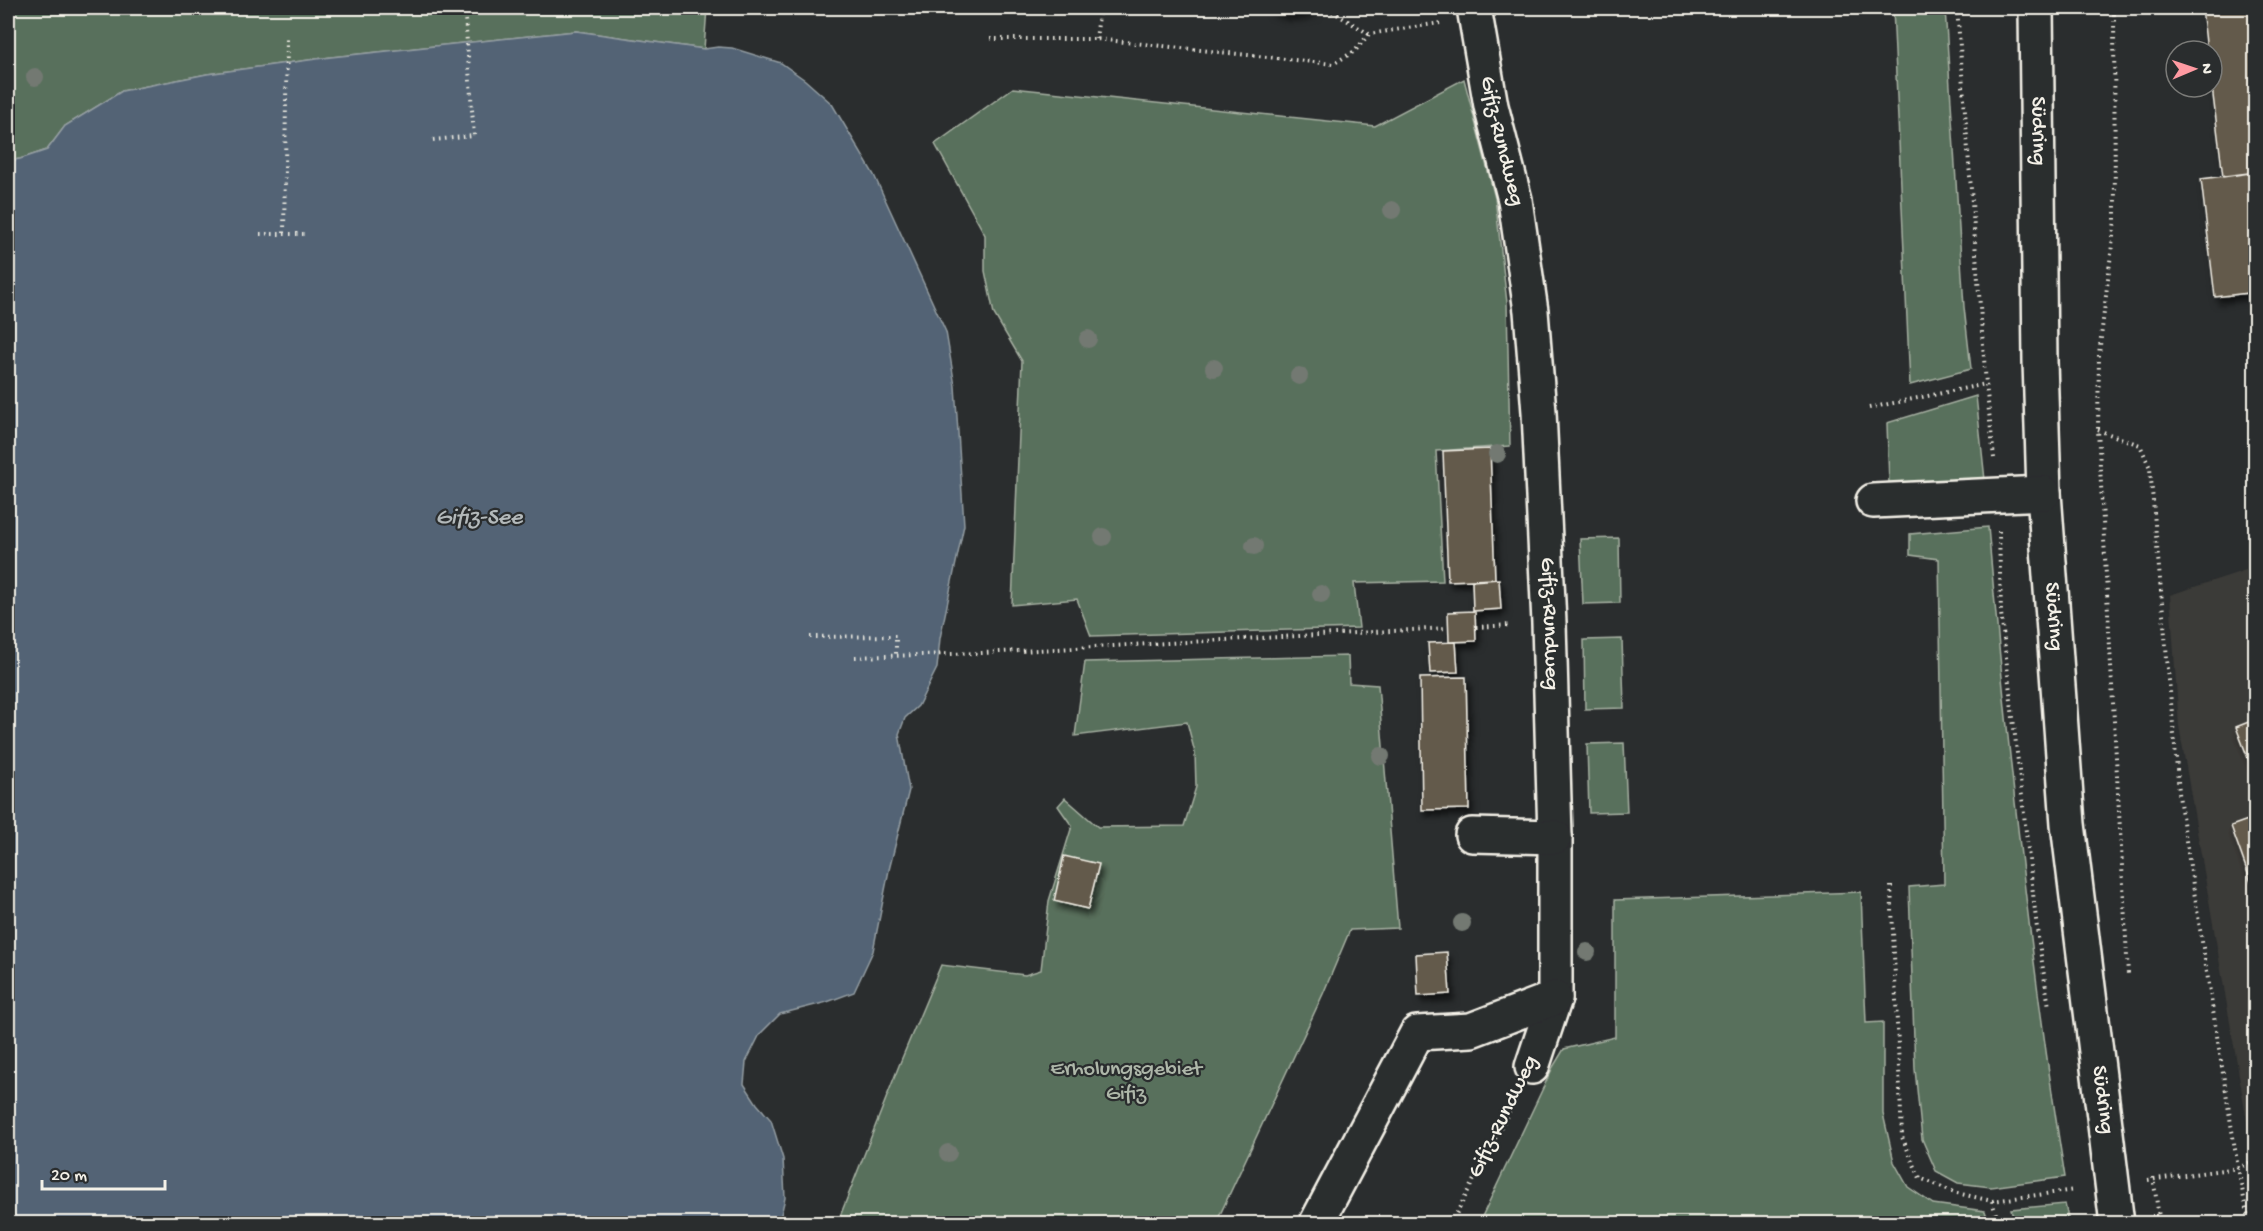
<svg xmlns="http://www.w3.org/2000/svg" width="2263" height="1231" font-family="'Gochi Hand',sans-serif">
<defs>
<filter id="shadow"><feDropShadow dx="3.5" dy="6" stdDeviation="3" flood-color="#0009"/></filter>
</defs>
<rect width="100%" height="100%" fill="#2a2d2e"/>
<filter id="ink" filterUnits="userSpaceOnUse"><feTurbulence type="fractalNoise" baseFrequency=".0167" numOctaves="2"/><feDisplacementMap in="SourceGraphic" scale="12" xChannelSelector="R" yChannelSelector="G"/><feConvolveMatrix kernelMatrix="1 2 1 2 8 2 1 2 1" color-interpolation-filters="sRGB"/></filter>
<g filter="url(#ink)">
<path fill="#3b3a37" d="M 2255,567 L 2255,1168 L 2179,726 L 2170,595 Z"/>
<path fill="#59705c" stroke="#a6b0a2" stroke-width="1.5" d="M 8,8 L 707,8 L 704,49 L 576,31 L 331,57 L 207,74 L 122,91 L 65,126 L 47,150 L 20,159 L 8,161 Z
M 1893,8 L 1945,8 L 1964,307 L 1971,369 L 1910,385 Z
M 1464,79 L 1495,198 L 1507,303 L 1510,446 L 1436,451 L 1443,581 L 1354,583 L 1359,628 L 1091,636 L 1077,599 L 1012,605 L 1022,361 L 994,314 L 985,271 L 985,235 L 935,144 L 1013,88 L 1375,126 Z
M 1976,396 L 1985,480 L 1889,484 L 1887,423 Z
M 1988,527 C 2007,745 2030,961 2065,1177 L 1991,1187 L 1958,1183 L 1936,1171 L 1922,1139 L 1915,1069 L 1909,887 L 1944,884 L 1939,559 L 1910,555 L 1910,534 Z
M 1619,538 L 1620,603 L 1583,604 L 1580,539 Z
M 1622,639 L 1624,708 L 1585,709 L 1584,640 Z
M 1348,656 L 1349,683 L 1378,685 L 1398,928 L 1350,930 L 1323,994 L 1216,1223 L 837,1224 L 900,1063 L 941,965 L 1025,975 L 1041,970 L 1049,901 L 1072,826 L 1058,806 L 1065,798 L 1098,827 L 1184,826 L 1196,787 L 1195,753 L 1187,722 L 1075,736 L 1085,662 Z
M 1624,743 L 1627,812 L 1589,813 L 1587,744 Z
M 1861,892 L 1866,1023 L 1883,1022 L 1883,1114 L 1894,1162 L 1908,1187 L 1933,1204 L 1985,1211 L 1989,1223 L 1479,1223 L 1553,1067 L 1564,1049 L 1615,1037 L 1615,900 Z
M 2065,1204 L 2069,1223 L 2015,1223 L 2011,1209 Z"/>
<path fill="#526474" stroke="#939ca2" stroke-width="1.5" d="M 576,31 L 704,49 L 718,47 L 732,48 L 781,63 L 805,80 L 832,104 L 874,175 L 946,332 L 955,386 L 964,525 L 940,638 L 937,668 L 918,706 L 905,718 L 899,734 L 909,790 L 889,870 L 873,951 L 854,992 L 827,1002 L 780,1014 L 760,1034 L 746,1062 L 744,1084 L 757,1104 L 771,1120 L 783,1159 L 785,1198 L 779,1223 L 8,1223 L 8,161 L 20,159 L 47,150 L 65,126 L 122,91 L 207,74 L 331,57 Z"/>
<path fill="#645a4b" stroke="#f4f1e8" stroke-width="1.5" filter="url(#shadow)" d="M 1268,8 L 1314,8 L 1302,13 L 1286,14 Z
M 2202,8 L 2256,8 L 2256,172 L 2223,177 L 2212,87 L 2212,51 L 2207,51 Z
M 2256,172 L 2256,292 L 2215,297 L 2201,179 Z
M 1490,449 L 1495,579 L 1448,581 L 1443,451 Z
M 1499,579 L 1501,609 L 1473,611 L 1472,581 Z
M 1475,611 L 1476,641 L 1449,642 L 1448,612 Z
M 1456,642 L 1458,672 L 1430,673 L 1428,643 Z
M 1466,677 L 1469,809 L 1422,810 L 1420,678 Z
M 2256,719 L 2256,770 L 2253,771 L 2236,727 Z
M 2256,817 L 2256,896 L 2231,826 Z
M 1064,856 L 1099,864 L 1088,909 L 1054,901 Z
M 1447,952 L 1450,994 L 1418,996 L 1416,954 Z"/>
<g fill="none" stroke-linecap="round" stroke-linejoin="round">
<g stroke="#f4f1e8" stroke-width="38">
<g id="minor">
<path id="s1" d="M 1474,8 L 1491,106 L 1515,200 L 1531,311 L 1539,412 L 1549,623 L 1555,837 L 1555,998 L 1532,1067"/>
<path id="s2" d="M 2036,8 L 2040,361 L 2044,493 L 2068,824 L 2106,1133"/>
<path d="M 1873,501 L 2044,493"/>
<path d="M 1472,835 L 1555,837"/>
<path d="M 1316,1224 L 1417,1033 L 1471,1030 L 1555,998"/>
</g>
</g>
<path stroke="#f4f1e8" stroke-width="4" stroke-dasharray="1.5 4.5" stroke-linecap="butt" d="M 1327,8 L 1369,34 L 1440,23
M 1957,8 L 1986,384 L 1994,458
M 2114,8 L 2115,220 L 2099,354 L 2098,430 L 2128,975
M 990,39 L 1096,39 L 1333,64 L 1355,51 L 1369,34
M 1096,39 L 1100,8
M 433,140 L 474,136 L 465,16
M 284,233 L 287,37
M 260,234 L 306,234
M 1869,408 L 1986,384
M 2098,430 L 2140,445 L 2150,468 L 2180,803 L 2238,1168 L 2249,1224
M 1999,531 L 2001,613 L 2038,937 L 2049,1007
M 1476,627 L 1511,625
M 810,637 L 896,636 L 896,656
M 855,657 L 982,653 L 1448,628
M 1891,886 L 1902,1137 L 1920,1178 L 1957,1193 L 1992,1201 L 2075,1190
M 2148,1180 L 2238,1168 L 2256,1160
M 1992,1201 L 1999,1224
M 1451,1224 L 1515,1100"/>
<use href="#minor" stroke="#2a2d2e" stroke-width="33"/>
<g stroke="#f4f1e8" stroke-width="38" stroke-linecap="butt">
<path id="minor-bridge" d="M 2106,1133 L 2117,1224"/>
</g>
<path stroke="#f4f1e8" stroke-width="4" stroke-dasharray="1.5 4.5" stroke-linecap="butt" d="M 2153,1177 L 2160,1224"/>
<use href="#minor-bridge" stroke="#2a2d2e" stroke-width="33"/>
</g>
<g fill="#737972">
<circle cx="35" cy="77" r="9"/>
<circle cx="1392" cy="210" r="9"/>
<circle cx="1088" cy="339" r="9"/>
<circle cx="1214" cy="368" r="9"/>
<circle cx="1299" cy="376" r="9"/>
<circle cx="1497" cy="454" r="9"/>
<circle cx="1103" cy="537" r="9"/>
<circle cx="1254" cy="546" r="9"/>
<circle cx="1321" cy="594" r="9"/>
<circle cx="1381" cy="756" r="9"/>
<circle cx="1462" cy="923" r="9"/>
<circle cx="1587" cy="952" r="9"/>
<circle cx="948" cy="1153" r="9"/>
</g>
</g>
<g text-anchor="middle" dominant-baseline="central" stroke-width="4.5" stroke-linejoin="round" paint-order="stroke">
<g font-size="22" fill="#f4f1e8" stroke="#2a2d2e">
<text stroke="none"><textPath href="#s2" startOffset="123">Südring</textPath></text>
<text stroke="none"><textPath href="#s1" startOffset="136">Gifiz-Rundweg</textPath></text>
<text stroke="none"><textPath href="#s2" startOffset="609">Südring</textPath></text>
<text stroke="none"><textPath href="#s1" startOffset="622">Gifiz-Rundweg</textPath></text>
<text transform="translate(2102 1100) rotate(83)">Südring</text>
<text transform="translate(1504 1117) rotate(-64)">Gifiz-Rundweg</text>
</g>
<g font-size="22" fill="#aeb7a9" stroke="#2a2d2e">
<text x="1126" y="1070">Erholungsgebiet<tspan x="1126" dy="25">Gifiz</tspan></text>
</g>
<g font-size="24" font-style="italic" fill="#b3b9ba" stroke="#2a2d2e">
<text x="479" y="518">Gifiz-See</text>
</g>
</g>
<rect width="2263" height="1231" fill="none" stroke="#2a2d2e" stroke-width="30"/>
<rect x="15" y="15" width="2233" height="1201" fill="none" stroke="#f4f1e8" stroke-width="2" filter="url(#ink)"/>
<g transform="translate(2194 69) rotate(88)"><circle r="28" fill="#2a2d2e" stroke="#7b7b78" stroke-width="1.5"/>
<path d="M0-4.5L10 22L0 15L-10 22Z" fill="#ff9aa2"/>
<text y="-9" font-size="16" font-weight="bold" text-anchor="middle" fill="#f4f1e8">N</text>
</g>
<path d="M42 1180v9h123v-9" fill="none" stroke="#f4f1e8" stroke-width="3"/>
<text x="51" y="1180" font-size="18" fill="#f4f1e8" stroke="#2a2d2e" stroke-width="4.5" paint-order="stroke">20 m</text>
</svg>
